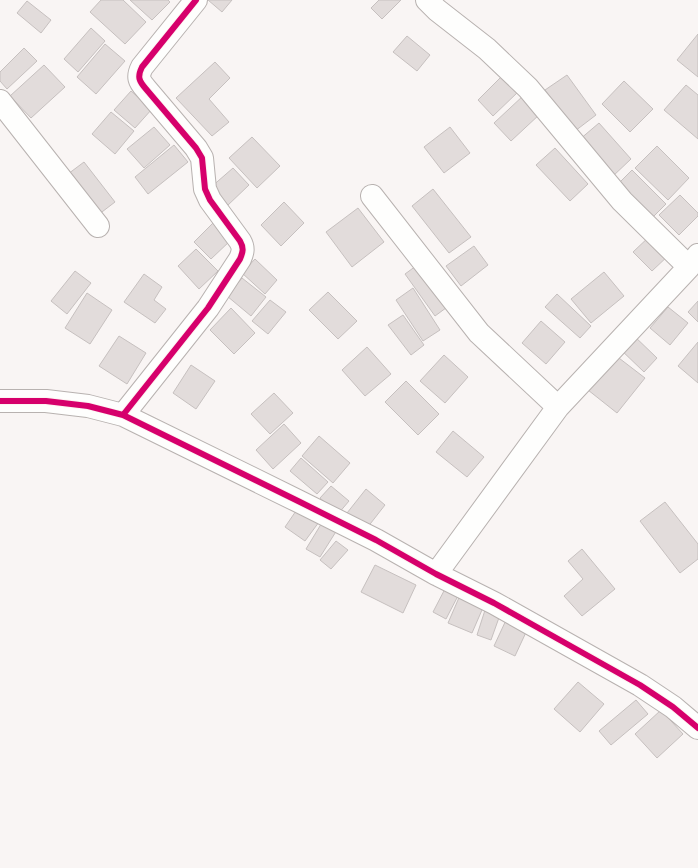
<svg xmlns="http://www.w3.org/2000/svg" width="698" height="868" font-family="Commissioner,sans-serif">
<rect width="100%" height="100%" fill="#f9f5f4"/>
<path fill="#e2dcdb" stroke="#c6c0bf" d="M 101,0 L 123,0 L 146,22 L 125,44 L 90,12 Z
M 130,0 L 168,0 L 170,2 L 152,20 Z
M 208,0 L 232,0 L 222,12 Z
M 379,0 L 401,0 L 382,19 L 371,8 Z
M 27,1 L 51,20 L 41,33 L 17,13 Z
M 91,28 L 105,41 L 78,72 L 64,59 Z
M 698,34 L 698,77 L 677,60 Z
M 407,36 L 430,55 L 417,71 L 393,52 Z
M 105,44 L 125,61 L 96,94 L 77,77 Z
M 24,48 L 37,61 L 7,89 L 0,81 L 0,72 Z
M 215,62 L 230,78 L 209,99 L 229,122 L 212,136 L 176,98 Z
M 44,65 L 65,87 L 31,118 L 10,96 Z
M 567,75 L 596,115 L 575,131 L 545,90 Z
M 502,76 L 518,92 L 493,116 L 478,100 Z
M 624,81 L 653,109 L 630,132 L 602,104 Z
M 686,85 L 698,95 L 698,139 L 664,110 Z
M 131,91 L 152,109 L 135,128 L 114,110 Z
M 524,95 L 540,114 L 511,141 L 494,123 Z
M 111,112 L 134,131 L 115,154 L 92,134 Z
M 599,123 L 631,159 L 612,177 L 579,140 Z
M 154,127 L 170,145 L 144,168 L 127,149 Z
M 450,127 L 470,153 L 444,173 L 424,147 Z
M 252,137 L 280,166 L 257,188 L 229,158 Z
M 174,145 L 188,162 L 148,194 L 135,177 Z
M 657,146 L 689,178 L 668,200 L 635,168 Z
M 555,148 L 588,184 L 570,201 L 536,165 Z
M 84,162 L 115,202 L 98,215 L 68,174 Z
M 233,168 L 249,185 L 227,206 L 210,188 Z
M 632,170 L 666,204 L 651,219 L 617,185 Z
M 433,189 L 471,237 L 449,253 L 412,206 Z
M 680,195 L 698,213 L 698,216 L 679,235 L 659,215 Z
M 284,202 L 304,223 L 281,246 L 261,225 Z
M 358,208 L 384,242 L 352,267 L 326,232 Z
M 213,223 L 231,240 L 211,259 L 194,242 Z
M 651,235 L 670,254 L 652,271 L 633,252 Z
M 474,246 L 488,265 L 461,286 L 446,266 Z
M 196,249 L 218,271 L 199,289 L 178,266 Z
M 255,259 L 277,280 L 265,294 L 242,273 Z
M 420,263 L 450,305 L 435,316 L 405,274 Z
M 75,271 L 91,283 L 67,314 L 51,301 Z
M 604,272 L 624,296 L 591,323 L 571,299 Z
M 144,274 L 162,287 L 154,300 L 166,309 L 155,323 L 124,302 Z
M 242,278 L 266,297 L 251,316 L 227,296 Z
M 413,288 L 440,330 L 423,341 L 396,300 Z
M 328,292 L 357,321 L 338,339 L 309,310 Z
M 87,293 L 112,310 L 90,344 L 65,328 Z
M 557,294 L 591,326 L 580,338 L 545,307 Z
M 270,300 L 286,312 L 268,334 L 252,321 Z
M 698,301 L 698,322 L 688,312 Z
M 668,307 L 688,323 L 670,345 L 650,328 Z
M 231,308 L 255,333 L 234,354 L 210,330 Z
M 403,315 L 424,345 L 411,355 L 388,325 Z
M 541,321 L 565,342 L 546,364 L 522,343 Z
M 631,333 L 657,358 L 644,372 L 618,347 Z
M 119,336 L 146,353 L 127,384 L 99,366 Z
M 698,342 L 698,383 L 678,366 Z
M 367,347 L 391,374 L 365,396 L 342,370 Z
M 444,355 L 468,377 L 445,403 L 420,381 Z
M 615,355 L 645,378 L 617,413 L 588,390 Z
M 191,365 L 215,381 L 196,409 L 173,393 Z
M 406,381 L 439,414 L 418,435 L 385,402 Z
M 274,393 L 293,413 L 270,434 L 251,414 Z
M 284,424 L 301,443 L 273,469 L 256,450 Z
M 453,431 L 484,457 L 467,477 L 436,452 Z
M 319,436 L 350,463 L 333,483 L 302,456 Z
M 301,458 L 328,482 L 317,494 L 290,471 Z
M 331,486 L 349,501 L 338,514 L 320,498 Z
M 366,489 L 385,505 L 367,528 L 347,513 Z
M 665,502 L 698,544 L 698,559 L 680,573 L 640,521 Z
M 298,508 L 319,522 L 305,541 L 285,527 Z
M 323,521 L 337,530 L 320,557 L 306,549 Z
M 336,541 L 348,550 L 331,569 L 320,560 Z
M 582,549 L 615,589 L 582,616 L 564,596 L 583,579 L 568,561 Z
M 375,565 L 416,585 L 403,613 L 361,592 Z
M 447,585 L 460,592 L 446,619 L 433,612 Z
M 461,593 L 485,603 L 472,633 L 448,623 Z
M 486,607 L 501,612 L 491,640 L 477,635 Z
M 507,618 L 528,628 L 515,656 L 494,646 Z
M 578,682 L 604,704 L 580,732 L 554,709 Z
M 636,700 L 648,714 L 611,745 L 599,731 Z
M 661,710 L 683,734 L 657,758 L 635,734 Z"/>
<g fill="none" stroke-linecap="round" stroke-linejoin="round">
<g stroke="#b8b2b0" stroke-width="24">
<path id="minor" d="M 427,0 L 437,10 L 487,49 L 528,88 L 622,201 L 689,267
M 0,101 L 98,226
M 372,196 L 479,333 L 558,407
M 0,401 L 46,401 L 88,406 L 123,415 L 298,501 L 376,540 L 436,574 L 494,603 L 640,685 L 673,707 L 698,728
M 123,415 L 208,308 L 240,259 C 243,252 244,248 240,241 L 210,200 L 205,189 L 202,158 L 196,148 L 146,89 C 139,81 137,77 142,67 L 196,0
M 436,574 L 558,407 L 689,267 L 698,255"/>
</g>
<use href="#minor" stroke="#fefefd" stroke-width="22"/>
<g stroke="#fcf4f1" stroke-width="8">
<path id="cycleway" d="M 0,401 L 46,401 L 88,406 L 123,415 L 298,501 L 376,540 L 436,574 L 494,603 L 640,685 L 673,707 L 698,728
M 123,415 L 208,308 L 240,259 C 243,252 244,248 240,241 L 210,200 L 205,189 L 202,158 L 196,148 L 146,89 C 139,81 137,77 142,67 L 196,0"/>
</g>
<use href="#cycleway" stroke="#d6006c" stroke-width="6"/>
</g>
</svg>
